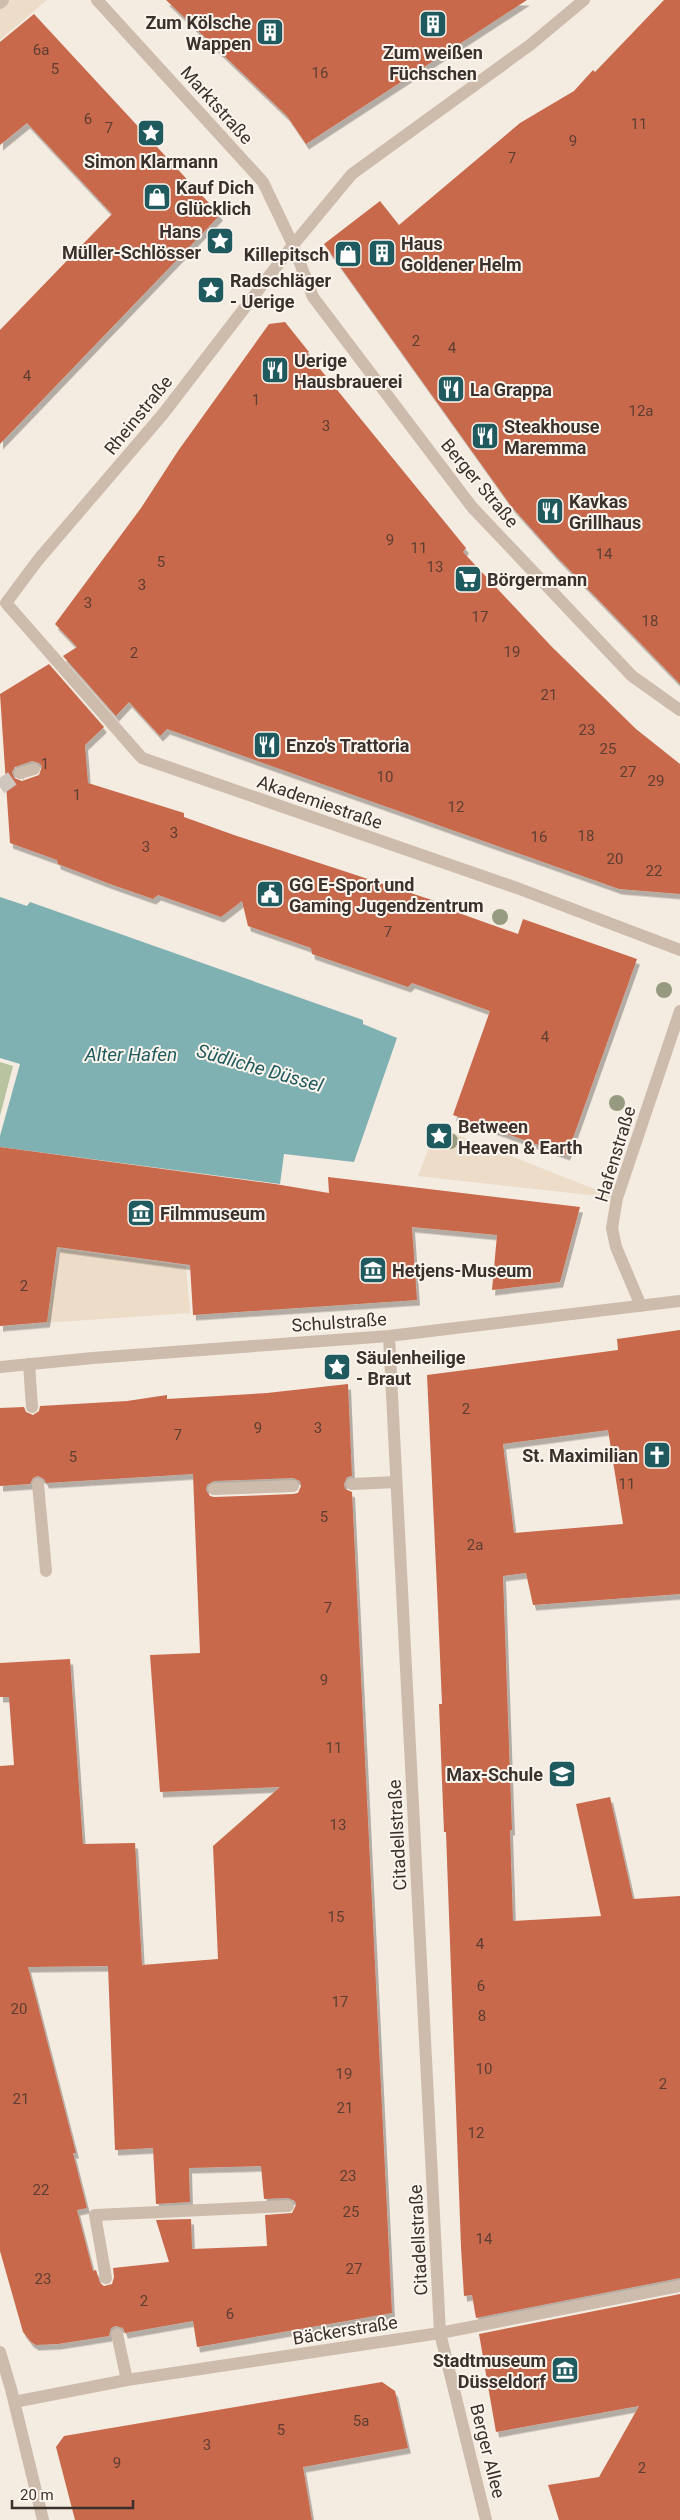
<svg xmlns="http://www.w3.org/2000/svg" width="680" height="2520" font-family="Roboto,sans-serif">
<defs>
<filter id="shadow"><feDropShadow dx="3" dy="5.5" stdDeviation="0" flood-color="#0004"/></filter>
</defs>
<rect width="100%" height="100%" fill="#f4ebe1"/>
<path fill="#b8c4a0" d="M 0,1062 L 13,1066 L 0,1116 Z"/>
<path fill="#ecdcc8" d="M 0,0 L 47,0 L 0,40 Z
M 437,1127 L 617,1198 L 418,1176 Z
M 61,1249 L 186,1266 L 190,1313 L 43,1323 Z"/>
<path fill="#7fb0b2" d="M 0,897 L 27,906 L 30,902 L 363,1020 L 363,1024 L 397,1038 L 354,1162 L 284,1154 L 280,1184 L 0,1147 L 0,1136 L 20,1064 L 0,1058 Z"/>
<path fill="#c8694b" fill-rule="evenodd" filter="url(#shadow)" d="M 166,0 L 527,0 L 306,144 L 287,116 Z
M 664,0 L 680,0 L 680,684 L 555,555 L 511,506 L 324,244 L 380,201 L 399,225 L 520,123 L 574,91 L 593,70 L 595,72 Z
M 34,14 L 220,215 L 0,444 L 0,330 L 112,214 L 27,123 L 0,145 L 0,42 Z
M 285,322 L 309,352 L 307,353 L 466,548 L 463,552 L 552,647 L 636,729 L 680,764 L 680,894 L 619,889 L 167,729 L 160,736 L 129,702 L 116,716 L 63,656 L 77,647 L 55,624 L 141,508 L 178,451 L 269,324 Z
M 49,664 L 104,727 L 85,745 L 88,783 L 184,813 L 184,817 L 234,835 L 438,902 L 439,906 L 518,934 L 523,919 L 637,959 L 567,1155 L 453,1115 L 490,1011 L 412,983 L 408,987 L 312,954 L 311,948 L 248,926 L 242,901 L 221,917 L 158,895 L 153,899 L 110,884 L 58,864 L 57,860 L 10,843 L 0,694 ZM 32,761 L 39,763 L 42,766 L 39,775 L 22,781 L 14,778 L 12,772 L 15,767 Z
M 0,1147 L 275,1184 L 329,1193 L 328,1177 L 580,1207 L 560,1282 L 492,1290 L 497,1235 L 412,1227 L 417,1300 L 193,1315 L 190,1265 L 57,1247 L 47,1322 L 0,1326 Z
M 680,1330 L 680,1594 L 533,1605 L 526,1573 L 503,1576 L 512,1830 L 510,1830 L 513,1921 L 601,1916 L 576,1804 L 610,1797 L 633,1899 L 680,1896 L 680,2278 L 476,2318 L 472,2295 L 464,2296 L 461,2247 L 446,1832 L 444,1832 L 439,1704 L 442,1704 L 438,1610 L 427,1375 L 618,1350 L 617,1339 ZM 608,1430 L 623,1524 L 514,1533 L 503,1444 Z
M 348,1384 L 352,1476 L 347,1477 L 344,1484 L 345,1489 L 352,1492 L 392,2313 L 197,2347 L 193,2321 L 125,2333 L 123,2328 L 116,2326 L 111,2328 L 109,2336 L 58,2344 L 36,2345 L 31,2342 L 23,2332 L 0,2251 L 0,1766 L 14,1765 L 9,1697 L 0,1697 L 0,1663 L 70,1659 L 83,1844 L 135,1843 L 142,1965 L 218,1959 L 213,1846 L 280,1787 L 160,1792 L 150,1655 L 200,1653 L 193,1474 L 46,1483 L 44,1479 L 38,1476 L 33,1478 L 30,1484 L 0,1486 L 0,1408 L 24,1407 L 26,1412 L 33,1415 L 39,1411 L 40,1406 L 127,1401 L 167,1395 L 167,1399 L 267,1393 ZM 293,1478 L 300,1481 L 301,1486 L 298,1493 L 293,1494 L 214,1497 L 210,1496 L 206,1490 L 207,1485 L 214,1481 ZM 108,1966 L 115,2150 L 153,2148 L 156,2204 L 190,2202 L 189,2168 L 261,2166 L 264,2199 L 288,2198 L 295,2201 L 296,2205 L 292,2213 L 265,2215 L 267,2246 L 192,2249 L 191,2219 L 156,2220 L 169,2262 L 113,2268 L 114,2277 L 112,2284 L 104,2286 L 100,2283 L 96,2270 L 93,2271 L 77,2210 L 87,2208 L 73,2153 L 76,2153 L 28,1967 Z
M 680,2294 L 680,2520 L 559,2520 L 548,2485 L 599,2477 L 639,2406 L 496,2432 L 479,2334 Z
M 382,2382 L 395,2391 L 408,2448 L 303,2467 L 312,2520 L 75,2520 L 56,2447 L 64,2436 Z"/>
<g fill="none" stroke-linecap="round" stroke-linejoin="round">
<path stroke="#cfc6bd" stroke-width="15" stroke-dasharray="15 8" stroke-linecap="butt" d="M 0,787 L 20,773"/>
<path stroke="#cdbbac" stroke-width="12" d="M 20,773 L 34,769
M 29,1364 L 32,1407
M 38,1484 L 46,1571
M 352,1484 L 396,1482
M 214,1489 L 293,1486
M 106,2278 L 95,2215 L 288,2206
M 117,2334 L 127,2380"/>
<path stroke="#cdbbac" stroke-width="12" d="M 97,0 L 263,182 L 293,245 L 313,297 L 472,507 L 632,676 L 680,710
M 0,3 L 3,0
M 6,603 L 38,560 L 163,414 L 293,245 L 352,174 L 530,45 L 584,0
M 6,603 L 142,758 L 517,888 L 680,950
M 641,1306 L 616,1247 L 612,1228 L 617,1198 L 680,1011
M 389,1336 L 440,2333 L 486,2520
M 0,1367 L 93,1358 L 389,1336 L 680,1301
M 0,2352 L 11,2389 L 43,2520
M 14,2402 L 127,2380 L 440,2333 L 680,2286"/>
</g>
<g fill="#969b7f">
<circle cx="500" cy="917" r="8"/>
<circle cx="664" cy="990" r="8"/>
<circle cx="617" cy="1103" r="8"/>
<circle cx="450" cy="1141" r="8"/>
</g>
<defs>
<g id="building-square" transform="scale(1.4375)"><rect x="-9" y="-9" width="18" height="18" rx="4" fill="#1f5a5e" stroke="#fbf5ee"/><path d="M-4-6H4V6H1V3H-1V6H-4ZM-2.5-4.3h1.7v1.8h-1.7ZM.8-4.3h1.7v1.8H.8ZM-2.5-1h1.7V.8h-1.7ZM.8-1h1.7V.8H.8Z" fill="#fff"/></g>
<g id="sight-square" transform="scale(1.4375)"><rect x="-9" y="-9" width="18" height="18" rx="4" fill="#1f5a5e" stroke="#fbf5ee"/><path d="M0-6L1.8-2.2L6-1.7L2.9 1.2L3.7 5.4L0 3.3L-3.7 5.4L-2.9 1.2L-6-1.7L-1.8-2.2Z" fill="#fff"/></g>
<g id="shop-square" transform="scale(1.4375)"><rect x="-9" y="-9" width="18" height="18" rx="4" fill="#1f5a5e" stroke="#fbf5ee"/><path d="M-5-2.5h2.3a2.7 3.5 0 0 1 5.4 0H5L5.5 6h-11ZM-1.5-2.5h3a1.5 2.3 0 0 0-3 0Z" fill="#fff"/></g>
<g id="restaurant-square" transform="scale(1.4375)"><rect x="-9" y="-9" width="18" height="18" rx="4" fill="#1f5a5e" stroke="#fbf5ee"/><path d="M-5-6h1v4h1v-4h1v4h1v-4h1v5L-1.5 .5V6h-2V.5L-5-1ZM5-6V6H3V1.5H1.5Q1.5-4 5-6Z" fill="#fff"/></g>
<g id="supermarket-square" transform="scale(1.4375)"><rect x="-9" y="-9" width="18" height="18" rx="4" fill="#1f5a5e" stroke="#fbf5ee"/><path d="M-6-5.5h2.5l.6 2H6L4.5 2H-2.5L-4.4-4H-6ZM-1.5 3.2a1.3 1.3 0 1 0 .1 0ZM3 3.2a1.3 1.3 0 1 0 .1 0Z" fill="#fff"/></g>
<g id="civic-square" transform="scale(1.4375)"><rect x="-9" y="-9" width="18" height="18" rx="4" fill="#1f5a5e" stroke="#fbf5ee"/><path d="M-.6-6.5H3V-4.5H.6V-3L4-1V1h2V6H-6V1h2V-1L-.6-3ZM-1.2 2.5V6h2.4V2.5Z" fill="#fff"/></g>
<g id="museum-square" transform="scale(1.4375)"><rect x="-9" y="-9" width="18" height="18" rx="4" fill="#1f5a5e" stroke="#fbf5ee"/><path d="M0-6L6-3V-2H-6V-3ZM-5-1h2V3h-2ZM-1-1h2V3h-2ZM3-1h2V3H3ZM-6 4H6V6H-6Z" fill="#fff"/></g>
<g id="church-square" transform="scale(1.4375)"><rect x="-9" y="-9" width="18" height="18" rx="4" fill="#1f5a5e" stroke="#fbf5ee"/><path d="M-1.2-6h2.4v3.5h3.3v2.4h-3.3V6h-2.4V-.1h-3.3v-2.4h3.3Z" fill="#fff"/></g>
<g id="school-square" transform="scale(1.4375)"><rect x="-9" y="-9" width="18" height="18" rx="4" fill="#1f5a5e" stroke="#fbf5ee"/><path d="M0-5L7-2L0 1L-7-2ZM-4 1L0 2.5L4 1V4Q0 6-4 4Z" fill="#fff"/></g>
</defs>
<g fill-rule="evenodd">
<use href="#building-square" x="433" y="24"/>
<use href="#building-square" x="270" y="32"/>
<use href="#sight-square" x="151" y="133"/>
<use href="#shop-square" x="157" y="197"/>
<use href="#sight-square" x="220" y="241"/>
<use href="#building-square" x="382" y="253"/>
<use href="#shop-square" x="348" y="254"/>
<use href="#sight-square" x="211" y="290"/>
<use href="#restaurant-square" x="275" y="370"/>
<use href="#restaurant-square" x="451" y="389"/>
<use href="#restaurant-square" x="485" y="436"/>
<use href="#restaurant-square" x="550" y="511"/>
<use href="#supermarket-square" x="468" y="579"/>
<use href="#restaurant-square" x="267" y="745"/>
<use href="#civic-square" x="270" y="894"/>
<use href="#sight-square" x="439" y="1136"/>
<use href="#museum-square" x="141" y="1213"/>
<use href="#museum-square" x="373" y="1270"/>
<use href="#sight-square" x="337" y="1367"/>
<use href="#church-square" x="657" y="1455"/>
<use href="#school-square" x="562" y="1774"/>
<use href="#museum-square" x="565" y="2370"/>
</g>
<g text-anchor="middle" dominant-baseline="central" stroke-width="4" stroke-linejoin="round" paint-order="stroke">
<g font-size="15" fill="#5e3e33">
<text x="41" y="50">6a</text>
<text x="55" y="69">5</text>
<text x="320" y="73">16</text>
<text x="88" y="119">6</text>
<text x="639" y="124">11</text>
<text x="109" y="128">7</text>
<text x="573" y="141">9</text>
<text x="512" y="158">7</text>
<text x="416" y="341">2</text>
<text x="452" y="348">4</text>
<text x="27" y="376">4</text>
<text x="256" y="400">1</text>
<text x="641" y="411">12a</text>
<text x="326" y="426">3</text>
<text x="390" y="540">9</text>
<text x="419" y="548">11</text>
<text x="604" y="554">14</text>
<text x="161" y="562">5</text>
<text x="435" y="567">13</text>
<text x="142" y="585">3</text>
<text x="88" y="603">3</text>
<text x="480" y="617">17</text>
<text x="650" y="621">18</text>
<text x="512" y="652">19</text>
<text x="134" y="653">2</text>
<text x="549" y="695">21</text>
<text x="587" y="730">23</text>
<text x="608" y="749">25</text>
<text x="45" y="764">1</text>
<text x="628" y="772">27</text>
<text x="385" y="777">10</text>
<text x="656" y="781">29</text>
<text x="77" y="795">1</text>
<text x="456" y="807">12</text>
<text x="174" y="833">3</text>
<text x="586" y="836">18</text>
<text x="539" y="837">16</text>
<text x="146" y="847">3</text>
<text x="615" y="859">20</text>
<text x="654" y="871">22</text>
<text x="388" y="932">7</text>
<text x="545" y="1037">4</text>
<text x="24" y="1286">2</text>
<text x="466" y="1409">2</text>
<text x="258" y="1428">9</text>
<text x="318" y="1428">3</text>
<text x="178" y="1435">7</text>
<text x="73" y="1457">5</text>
<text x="627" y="1484">11</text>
<text x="324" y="1517">5</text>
<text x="475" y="1545">2a</text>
<text x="328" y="1608">7</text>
<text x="324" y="1680">9</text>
<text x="334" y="1748">11</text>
<text x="338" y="1825">13</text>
<text x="336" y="1917">15</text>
<text x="480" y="1944">4</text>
<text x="481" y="1986">6</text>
<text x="340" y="2002">17</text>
<text x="19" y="2009">20</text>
<text x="482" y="2016">8</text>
<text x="484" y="2069">10</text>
<text x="344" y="2074">19</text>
<text x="663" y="2084">2</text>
<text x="21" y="2099">21</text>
<text x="345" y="2108">21</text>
<text x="476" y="2133">12</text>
<text x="348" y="2176">23</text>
<text x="41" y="2190">22</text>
<text x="351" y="2212">25</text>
<text x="484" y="2239">14</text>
<text x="354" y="2269">27</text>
<text x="43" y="2279">23</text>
<text x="144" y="2301">2</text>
<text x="230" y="2314">6</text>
<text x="361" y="2421">5a</text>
<text x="281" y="2430">5</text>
<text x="207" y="2445">3</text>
<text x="117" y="2463">9</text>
<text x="642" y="2468">2</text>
</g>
<g font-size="18" font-weight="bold" fill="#3b302b" stroke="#fbf5ee" text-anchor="start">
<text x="251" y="22" text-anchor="end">Zum Kölsche<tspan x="251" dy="21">Wappen</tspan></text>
<text x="433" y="52" text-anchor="middle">Zum weißen<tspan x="433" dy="21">Füchschen</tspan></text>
<text x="151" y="161" text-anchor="middle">Simon Klarmann</text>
<text x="176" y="187">Kauf Dich<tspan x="176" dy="21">Glücklich</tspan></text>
<text x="201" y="231" text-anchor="end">Hans<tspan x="201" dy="21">Müller-Schlösser</tspan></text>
<text x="401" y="243">Haus<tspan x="401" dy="21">Goldener Helm</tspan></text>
<text x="329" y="254" text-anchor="end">Killepitsch</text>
<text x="230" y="280">Radschläger<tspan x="230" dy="21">- Uerige</tspan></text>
<text x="294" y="360">Uerige<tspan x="294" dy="21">Hausbrauerei</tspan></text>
<text x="470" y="389">La Grappa</text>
<text x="504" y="426">Steakhouse<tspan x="504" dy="21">Maremma</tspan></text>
<text x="569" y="501">Kavkas<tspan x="569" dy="21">Grillhaus</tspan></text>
<text x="487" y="579">Börgermann</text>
<text x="286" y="745">Enzo's Trattoria</text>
<text x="289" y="884">GG E-Sport und<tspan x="289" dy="21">Gaming Jugendzentrum</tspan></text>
<text x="458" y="1126">Between<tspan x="458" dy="21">Heaven &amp; Earth</tspan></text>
<text x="160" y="1213">Filmmuseum</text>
<text x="392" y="1270">Hetjens-Museum</text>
<text x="356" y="1357">Säulenheilige<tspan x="356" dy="21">- Braut</tspan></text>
<text x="638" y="1455" text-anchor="end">St. Maximilian</text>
<text x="543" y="1774" text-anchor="end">Max-Schule</text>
<text x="546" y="2360" text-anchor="end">Stadtmuseum<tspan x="546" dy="21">Düsseldorf</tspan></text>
</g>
<g font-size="18" fill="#3b302b" stroke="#fbf5ee">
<text transform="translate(217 105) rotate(48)">Marktstraße</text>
<text transform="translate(138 415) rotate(-51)">Rheinstraße</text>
<text transform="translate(480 483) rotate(50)">Berger Straße</text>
<text transform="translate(320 802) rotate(19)">Akademiestraße</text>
<text transform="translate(615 1154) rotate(-73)">Hafenstraße</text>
<text transform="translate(339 1322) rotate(-4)">Schulstraße</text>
<text transform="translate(397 1835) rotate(-93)">Citadellstraße</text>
<text transform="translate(418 2240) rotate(-93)">Citadellstraße</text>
<text transform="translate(345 2330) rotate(-9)">Bäckerstraße</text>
<text transform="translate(488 2451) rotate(76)">Berger Allee</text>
</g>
<g font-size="19" font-style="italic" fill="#1f5a5e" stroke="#fbf5ee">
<text x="131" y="1054">Alter Hafen</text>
<text transform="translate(260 1068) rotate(16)">Südliche Düssel</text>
</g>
</g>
<path d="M12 2500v8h121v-8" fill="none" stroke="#3b302b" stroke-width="2.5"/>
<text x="20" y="2500" font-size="15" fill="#3b302b" stroke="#fbf5ee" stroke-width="4" paint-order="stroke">20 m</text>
</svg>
